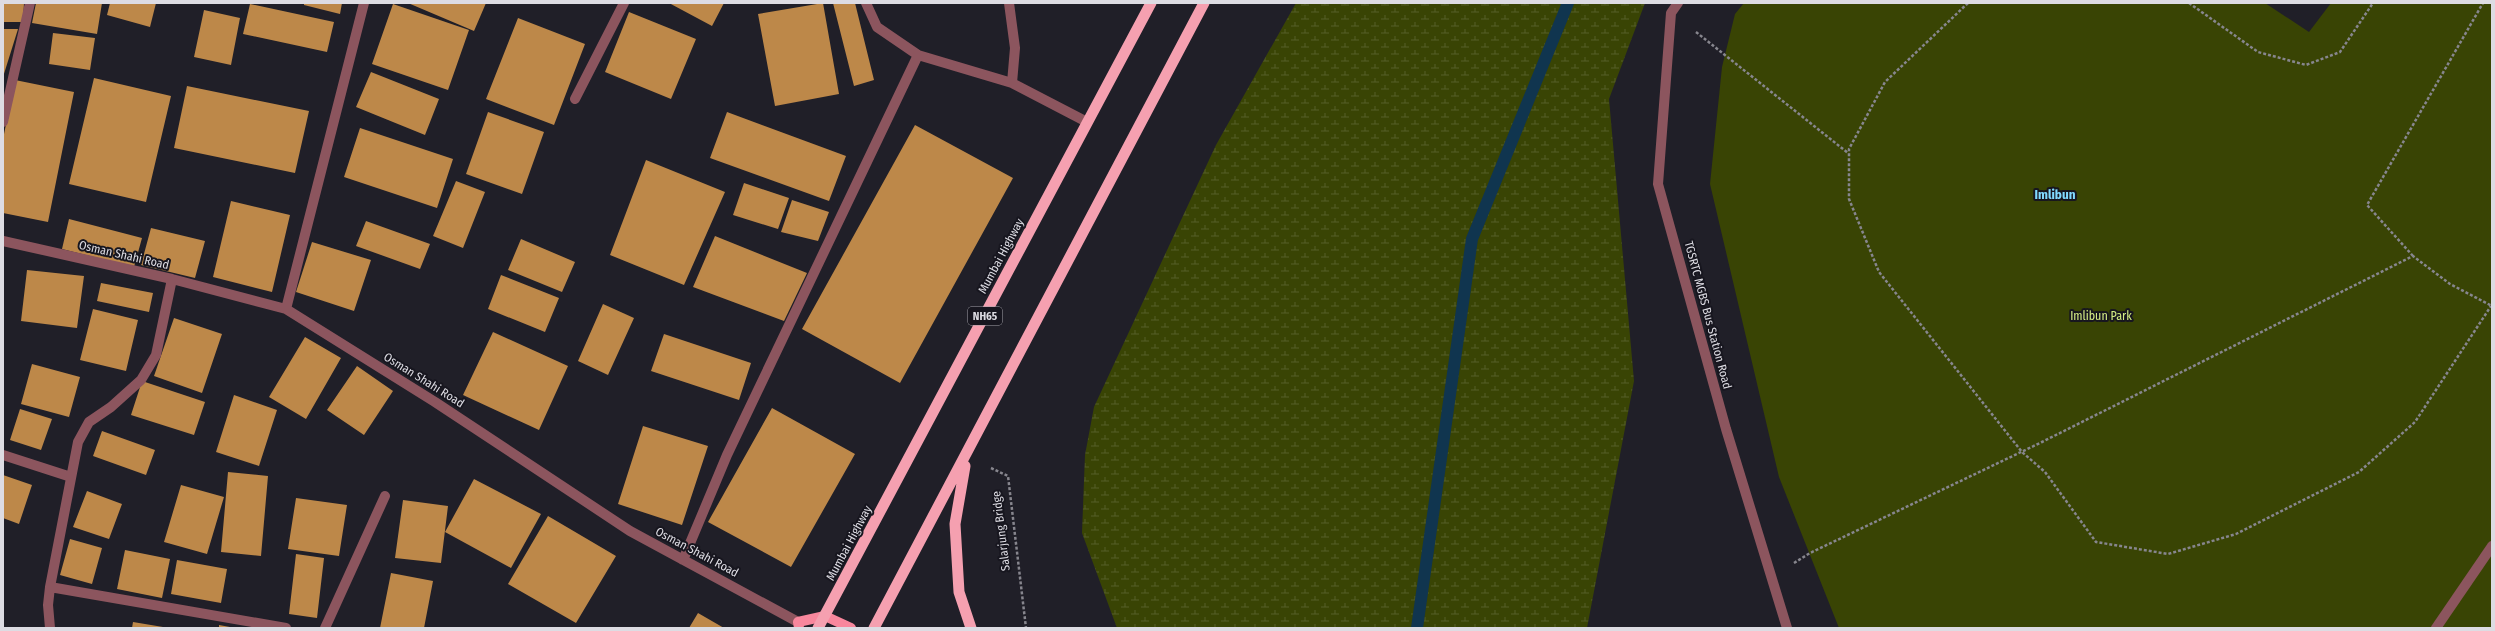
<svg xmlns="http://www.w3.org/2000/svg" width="2495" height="631" font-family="'Fira Sans Condensed',sans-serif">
<defs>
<pattern id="wetland-marsh" width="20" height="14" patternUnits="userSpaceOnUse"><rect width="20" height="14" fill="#394404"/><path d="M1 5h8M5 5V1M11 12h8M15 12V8" fill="none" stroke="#555e28"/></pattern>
</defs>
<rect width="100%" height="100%" fill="#201f28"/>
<path fill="url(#wetland-marsh)" d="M 1296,3 L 1645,3 L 1609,99 L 1634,381 L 1587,628 L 1117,628 L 1082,533 L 1085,455 L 1094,407 L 1216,145 Z"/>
<path fill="#394404" d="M 1744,3 L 2265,3 L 2309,32 L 2331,3 L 2492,3 L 2492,628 L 1839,628 L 1779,477 L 1710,184 L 1722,67 L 1735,14 Z"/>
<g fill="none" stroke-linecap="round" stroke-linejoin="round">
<path stroke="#10354f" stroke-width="12" d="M 1417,628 L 1472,239 L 1568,3"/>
</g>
<path fill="#bd8849" d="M 3,3 L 24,3 L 23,22 L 3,22 Z
M 36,3 L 102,3 L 97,34 L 32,23 Z
M 110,3 L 156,3 L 150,27 L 107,15 Z
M 304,3 L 342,3 L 340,14 L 304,5 Z
M 408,3 L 486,3 L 474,31 Z
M 669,3 L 724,3 L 712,26 Z
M 823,3 L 839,94 L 775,106 L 758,14 Z
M 833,3 L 855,3 L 874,80 L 854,86 Z
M 250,4 L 334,22 L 327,52 L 243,34 Z
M 393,4 L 469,30 L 448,90 L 372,64 Z
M 204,10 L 240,18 L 231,65 L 194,57 Z
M 629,12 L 696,39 L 671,99 L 605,72 Z
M 518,18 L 585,44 L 554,125 L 486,99 Z
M 3,29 L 18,29 L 3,77 Z
M 53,33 L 95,38 L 90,70 L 49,64 Z
M 371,72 L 439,99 L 425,135 L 356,107 Z
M 94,78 L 171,96 L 146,202 L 69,184 Z
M 15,80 L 74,92 L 48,222 L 3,213 L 3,139 Z
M 187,86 L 309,111 L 295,173 L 174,148 Z
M 488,112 L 544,132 L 522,194 L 466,174 Z
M 727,112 L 846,156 L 829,201 L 710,158 Z
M 915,125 L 1013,178 L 900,383 L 802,329 Z
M 360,128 L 453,159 L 437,208 L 344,177 Z
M 646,160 L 725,192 L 684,285 L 610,255 Z
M 456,181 L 485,192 L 463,248 L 433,236 Z
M 744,183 L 789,198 L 778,229 L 733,215 Z
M 792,200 L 829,212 L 818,241 L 781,232 Z
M 231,201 L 290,215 L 272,292 L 213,277 Z
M 69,219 L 142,238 L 134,267 L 62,249 Z
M 366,221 L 430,244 L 420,269 L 356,246 Z
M 151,228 L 205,241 L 195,278 L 141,265 Z
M 715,236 L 807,273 L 784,321 L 693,287 Z
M 521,239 L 575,262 L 562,292 L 508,270 Z
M 312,242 L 371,260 L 354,311 L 296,292 Z
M 27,270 L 84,276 L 77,328 L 21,321 Z
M 501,275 L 559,298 L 545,332 L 488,309 Z
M 101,283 L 153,293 L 149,312 L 97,301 Z
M 603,304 L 634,318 L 608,375 L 578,361 Z
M 93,309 L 138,320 L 126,371 L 80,360 Z
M 174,318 L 222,334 L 202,393 L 154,376 Z
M 493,332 L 568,366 L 539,430 L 463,395 Z
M 664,334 L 751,363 L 739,400 L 651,371 Z
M 305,337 L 341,358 L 306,419 L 269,397 Z
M 32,364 L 80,377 L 69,417 L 21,404 Z
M 357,366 L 393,391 L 364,435 L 327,410 Z
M 142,381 L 205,402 L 194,435 L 131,415 Z
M 234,395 L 277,410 L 259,466 L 216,452 Z
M 772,408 L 855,454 L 791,567 L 708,522 Z
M 20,409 L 52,419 L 41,450 L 10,440 Z
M 643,426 L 708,446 L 682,525 L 618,504 Z
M 102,431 L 155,450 L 146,475 L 93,456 Z
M 228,472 L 268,476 L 261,556 L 221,552 Z
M 3,475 L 32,485 L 19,524 L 3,518 Z
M 474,479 L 541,514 L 511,568 L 445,532 Z
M 181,485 L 224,497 L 207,554 L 164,542 Z
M 87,491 L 122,504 L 109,539 L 73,527 Z
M 296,498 L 347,505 L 339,556 L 288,549 Z
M 403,500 L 448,506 L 441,563 L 395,558 Z
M 548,516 L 616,556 L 576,623 L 508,584 Z
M 70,539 L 102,548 L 92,584 L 60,575 Z
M 125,550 L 170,559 L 162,598 L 117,589 Z
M 296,554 L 324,558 L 317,618 L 289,614 Z
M 177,560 L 227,569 L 221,603 L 171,594 Z
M 391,573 L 433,581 L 424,628 L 380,628 Z
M 698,613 L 724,628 L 689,628 Z
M 133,622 L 163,627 L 162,628 L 132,628 Z
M 219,625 L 230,627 L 230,628 L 219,628 Z"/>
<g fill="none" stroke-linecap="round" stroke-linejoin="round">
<path stroke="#87868e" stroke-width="2.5" stroke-dasharray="3 2" stroke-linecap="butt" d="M 1968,3 L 1885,82 L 1849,149 L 1849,199 L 1879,272 L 2022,452 L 2045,472 L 2096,542 L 2168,554 L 2236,534 L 2359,472 L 2415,422 L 2491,306
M 2189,3 L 2258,52 L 2306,65 L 2340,52 L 2373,3
M 1696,32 L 1848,153
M 2413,256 L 2367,205 L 2483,3
M 991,468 L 1008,476 L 1026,628
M 1794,563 L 1810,553 L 2042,442 L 2413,256 L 2450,284 L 2492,306"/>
<path stroke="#8c555e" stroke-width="10" d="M 2436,628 L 2492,546"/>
<path stroke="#8c555e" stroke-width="10" d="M 866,3 L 877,27 L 918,55 L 1012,83 L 1087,122
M 1009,3 L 1015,48 L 1012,83
M 575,99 L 624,3
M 3,122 L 30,3
M 3,241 L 172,279 L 286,309 L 435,402 L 630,531 L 798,622
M 286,309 L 364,3
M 3,455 L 71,477
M 683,560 L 727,455 L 918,55
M 50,587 L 286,628
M 50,628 L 48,605 L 50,587 L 78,442 L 89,422 L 111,407 L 141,380 L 156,355 L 172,279
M 325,628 L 385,496"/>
<path stroke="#8c555e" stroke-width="10" d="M 1678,3 L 1671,13 L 1658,184 L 1726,429 L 1787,628"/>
<path stroke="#f8879d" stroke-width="10" d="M 799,628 L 798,622 L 825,616 L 851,628"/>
<path stroke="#f5a0b0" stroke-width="11" d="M 965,466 L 955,524 L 959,592 L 971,628
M 818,628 L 1151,3
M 874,628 L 1204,3"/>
</g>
<g text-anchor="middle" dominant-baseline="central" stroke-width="4" stroke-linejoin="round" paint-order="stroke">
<rect fill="#17161f" stroke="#a2a1a8" stroke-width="1" x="968" y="307" width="34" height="18" rx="3"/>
<g font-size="11" font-weight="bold" fill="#dddce3">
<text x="985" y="316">NH65</text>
</g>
<g font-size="12" fill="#dddce3" stroke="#17161f">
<text transform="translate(124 255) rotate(13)">Osman Shahi Road</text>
<text transform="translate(1001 256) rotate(-62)">Mumbai Highway</text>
<text transform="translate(1708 315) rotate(75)">TGSRTC MGBS Bus Station Road</text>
<text transform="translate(424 380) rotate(32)">Osman Shahi Road</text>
<text transform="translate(1001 531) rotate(-97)">Salarjung Bridge</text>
<text transform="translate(849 543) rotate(-62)">Mumbai Highway</text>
<text transform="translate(697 552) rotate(28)">Osman Shahi Road</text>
</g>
<g font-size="12" fill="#d5ed84" stroke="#17161f">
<text x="2101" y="316">Imlibun Park</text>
</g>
<g font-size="13" font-weight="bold" fill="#81daff" stroke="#17161f">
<text x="2055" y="194">Imlibun</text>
</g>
</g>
<rect width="2495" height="631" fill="none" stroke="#dddce3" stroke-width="8"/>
</svg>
